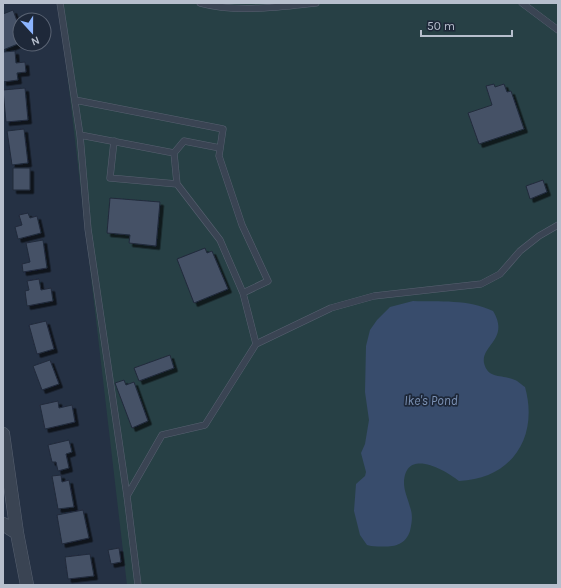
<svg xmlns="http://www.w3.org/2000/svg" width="561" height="588" font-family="Karla,sans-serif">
<defs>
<filter id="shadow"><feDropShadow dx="3.5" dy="3.5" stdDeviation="0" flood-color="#0009"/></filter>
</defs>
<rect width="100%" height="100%" fill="#253144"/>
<path fill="#274045" d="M 59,3 L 558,3 L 558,585 L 127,585 Z"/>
<path fill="#384c6c" d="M 413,301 C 440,302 468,299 493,311 C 510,339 481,345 484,363 C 488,380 503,374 515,380 C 518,381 522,385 525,387 C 539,437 512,479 459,481 C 445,470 405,447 404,483 C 404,491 408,499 410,507 C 413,515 412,522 410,531 C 404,549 387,547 371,546 L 367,545 L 360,535 L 354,511 L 356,484 L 365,476 L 366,472 L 361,453 L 365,444 L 369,420 L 365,392 L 366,346 L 370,330 L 377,320 L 390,307 Z"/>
<path fill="#445166" stroke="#212a3b" filter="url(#shadow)" d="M 13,10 L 20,29 L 20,34 L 15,35 L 18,44 L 3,50 L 3,14 Z
M 15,51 L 16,63 L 25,62 L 26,72 L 17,73 L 18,80 L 3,82 L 3,52 Z
M 494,84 L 495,87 L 504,84 L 507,92 L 511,91 L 524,129 L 479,144 L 468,113 L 492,105 L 486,86 Z
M 25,88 L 28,120 L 6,122 L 3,90 Z
M 24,129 L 28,163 L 12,165 L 7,131 Z
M 13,168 L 30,168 L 30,190 L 13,190 Z
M 543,180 L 547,192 L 530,199 L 526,186 Z
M 110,198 L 160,202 L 156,246 L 129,243 L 130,235 L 107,233 Z
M 28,213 L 30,218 L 37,216 L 41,233 L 18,239 L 15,227 L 22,225 L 19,215 Z
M 43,240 L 47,268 L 23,272 L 22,264 L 30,262 L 26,243 Z
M 205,248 L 207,253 L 212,251 L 228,289 L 194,303 L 177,259 Z
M 39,279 L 41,290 L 51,288 L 53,301 L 27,306 L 25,291 L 29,290 L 27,281 Z
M 46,321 L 54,349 L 37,354 L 29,325 Z
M 170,355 L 174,368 L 139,381 L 134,368 Z
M 50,360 L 59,384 L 42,390 L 33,366 Z
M 124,380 L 126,385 L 134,382 L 148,421 L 132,428 L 115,383 Z
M 58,401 L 59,408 L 72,405 L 75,422 L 45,429 L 40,405 Z
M 69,440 L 72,452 L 66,454 L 69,468 L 58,471 L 56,462 L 52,462 L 48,445 Z
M 61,475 L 62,482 L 69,480 L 74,507 L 58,509 L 52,476 Z
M 83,510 L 89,538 L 62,544 L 57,515 Z
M 119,548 L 121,562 L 111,564 L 108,550 Z
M 90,554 L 94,576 L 68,579 L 65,557 Z"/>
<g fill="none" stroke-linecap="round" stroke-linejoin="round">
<g stroke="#586171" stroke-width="7">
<path id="lane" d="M 60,3 L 80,135 L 88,229 L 127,496 L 138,585
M 200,3 C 237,13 278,7 316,3
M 522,3 L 558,30
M 75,100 L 223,129 L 219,156 L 242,225 L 268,281 L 243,293
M 80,135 L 174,153 L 177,184 L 220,240 L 243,293 L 256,344
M 114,141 L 110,178 L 177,184
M 174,153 L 184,141 L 220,148
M 127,496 L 162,435 L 205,425 L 256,344 L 331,308 L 374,296 L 481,284 L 500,274 L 520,251 L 539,236 L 558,225"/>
</g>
<g stroke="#586171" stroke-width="14">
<path id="street" d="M 3,434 L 17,533 L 27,585
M 3,524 L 17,533"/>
</g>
<use href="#lane" stroke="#3a4453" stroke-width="6"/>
<use href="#street" stroke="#3a4453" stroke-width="13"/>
</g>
<g text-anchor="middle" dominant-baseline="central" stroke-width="3.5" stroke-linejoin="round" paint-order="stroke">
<g font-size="13" font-style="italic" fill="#7d93b6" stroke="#1e2839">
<text x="431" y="400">Ike's Pond</text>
</g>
</g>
<rect width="561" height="588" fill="none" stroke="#b7bfcd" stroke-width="8"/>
<g transform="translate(32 32) rotate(159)"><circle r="19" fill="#1e2839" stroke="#5b6474"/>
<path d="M0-3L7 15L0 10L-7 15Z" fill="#8cb4fe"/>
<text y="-6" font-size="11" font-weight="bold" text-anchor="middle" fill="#b7bfcd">N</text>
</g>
<path d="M421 30v6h91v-6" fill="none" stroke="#b7bfcd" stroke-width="2"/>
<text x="427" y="30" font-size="12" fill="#b7bfcd" stroke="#1e2839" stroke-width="3" paint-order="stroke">50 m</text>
</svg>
